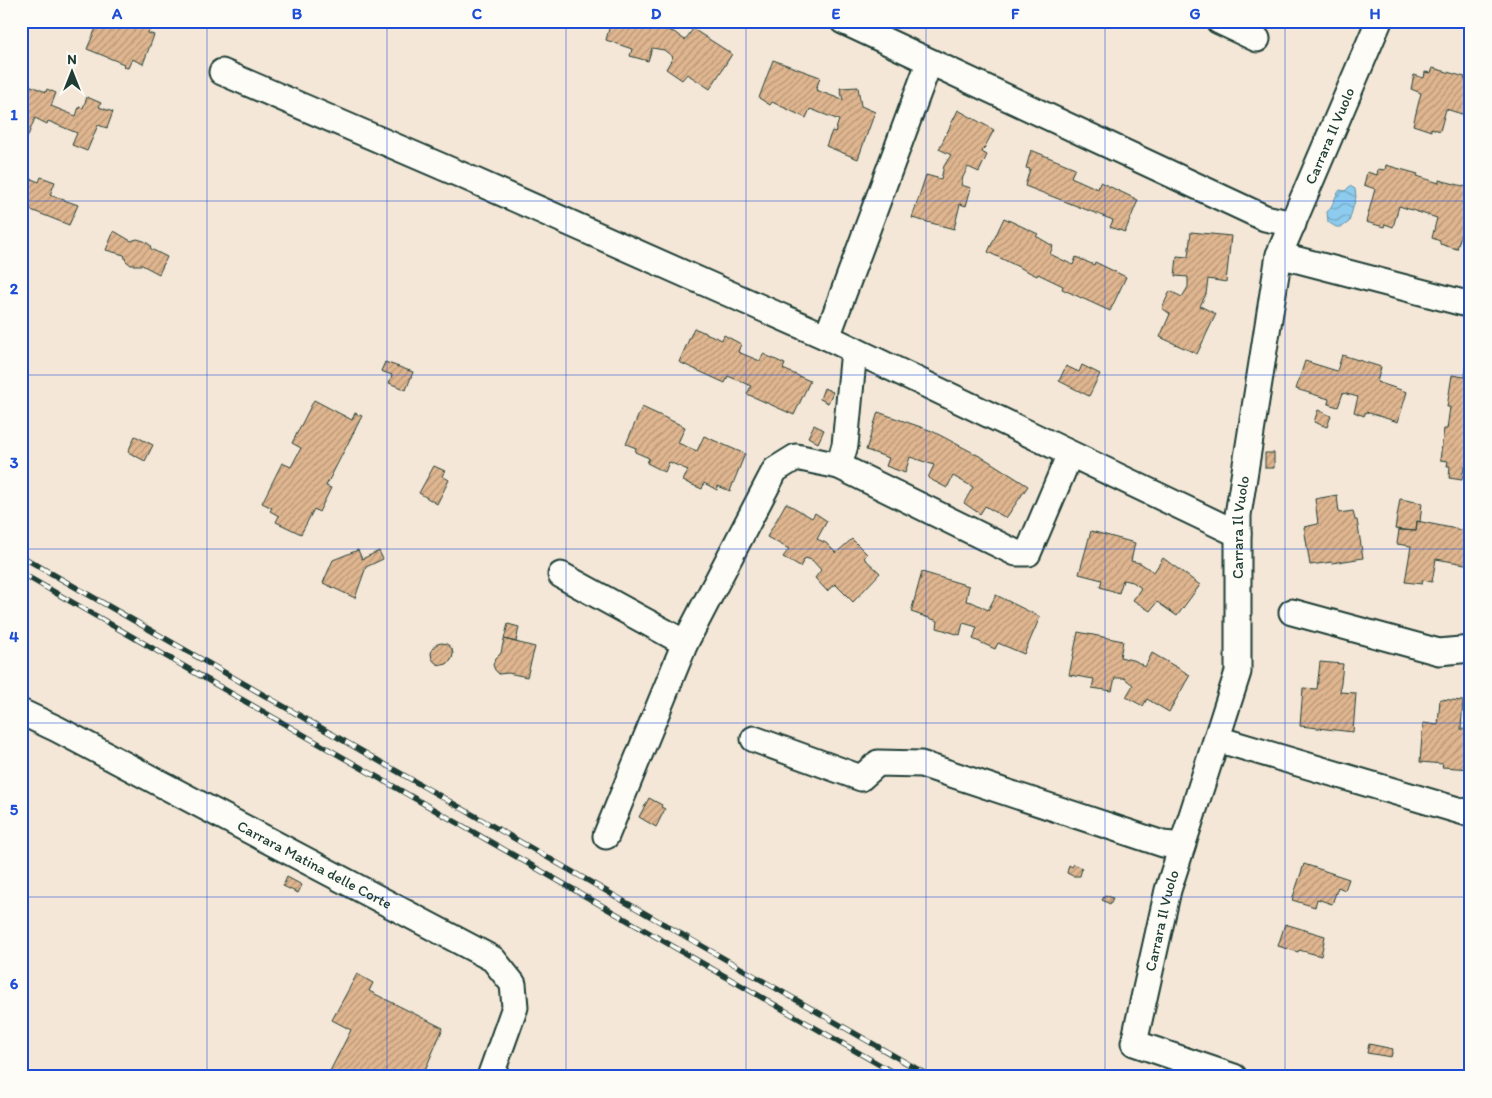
<svg xmlns="http://www.w3.org/2000/svg" width="1492" height="1098" font-family="Itim,sans-serif">
<defs>
<pattern id="water-waves" width="16" height="10" patternUnits="userSpaceOnUse" patternTransform="scale(1.25)"><rect width="16" height="10" fill="#8dccee"/><path d="M0 5q4-4 8 0t8 0" fill="none" stroke="#73a7c2"/></pattern>
<pattern id="building-hatch" width="6" height="6" patternUnits="userSpaceOnUse" patternTransform="scale(1.25)"><rect width="6" height="6" fill="#e0b690"/><path d="M-1 1l2-2M0 6l6-6M5 7l2-2" fill="none" stroke="#b59576"/></pattern>
</defs>
<rect width="100%" height="100%" fill="#f4e7d8"/>
<filter id="ink" filterUnits="userSpaceOnUse"><feTurbulence type="fractalNoise" baseFrequency=".02" numOctaves="2"/><feDisplacementMap in="SourceGraphic" scale="10" xChannelSelector="R" yChannelSelector="G"/><feConvolveMatrix kernelMatrix="1 2 1 2 8 2 1 2 1" color-interpolation-filters="sRGB"/></filter>
<g filter="url(#ink)">
<path fill="url(#water-waves)" stroke="#6193a4" d="M 1350,186 L 1355,189 L 1356,197 L 1349,222 L 1342,227 L 1336,227 L 1328,222 L 1327,212 C 1334,205 1334,197 1340,190 L 1345,191 Z"/>
<path fill="url(#building-hatch)" stroke="#1f3d34" d="M 99,21 L 153,22 L 148,33 L 154,35 L 143,64 L 132,59 L 128,68 L 123,67 L 124,64 L 87,49 Z
M 611,21 L 662,21 L 660,28 L 674,32 L 685,40 L 693,29 L 732,54 L 710,89 L 687,74 L 682,80 L 666,69 L 673,57 L 664,50 L 652,48 L 648,61 L 630,56 L 632,49 L 606,40 Z
M 773,60 L 820,77 L 816,90 L 843,100 L 840,88 L 858,87 L 861,106 L 875,112 L 858,159 L 826,146 L 832,131 L 835,132 L 839,120 L 810,109 L 806,118 L 772,102 L 770,105 L 759,98 Z
M 1433,68 L 1465,77 L 1464,79 L 1471,82 L 1471,117 L 1446,109 L 1440,131 L 1431,128 L 1431,131 L 1413,125 L 1421,93 L 1411,89 L 1414,75 L 1424,78 L 1425,72 L 1431,73 Z
M 24,83 L 46,92 L 47,89 L 56,93 L 51,106 L 76,116 L 79,107 L 83,108 L 87,97 L 101,103 L 99,107 L 113,112 L 107,128 L 98,125 L 87,151 L 72,145 L 77,133 L 48,121 L 47,124 L 35,118 L 27,138 L 25,137 L 21,148 L 21,89 Z
M 958,110 L 994,130 L 982,152 L 987,155 L 979,172 L 968,167 L 963,177 L 961,185 L 971,188 L 966,206 L 960,204 L 954,229 L 912,218 L 926,175 L 941,179 L 944,166 L 951,155 L 939,149 Z
M 1031,150 L 1075,168 L 1071,177 L 1098,189 L 1100,182 L 1138,200 L 1125,232 L 1110,227 L 1113,220 L 1025,186 L 1030,169 L 1026,168 Z
M 1386,165 L 1418,174 L 1417,176 L 1439,183 L 1439,180 L 1471,188 L 1468,199 L 1471,200 L 1471,218 L 1466,217 L 1457,249 L 1440,244 L 1440,241 L 1432,238 L 1437,218 L 1399,206 L 1393,227 L 1385,224 L 1384,227 L 1366,222 L 1375,189 L 1364,185 L 1367,172 L 1377,175 L 1378,169 L 1385,170 Z
M 21,175 L 39,182 L 41,177 L 55,182 L 50,195 L 78,205 L 69,225 L 21,206 L 26,195 L 21,192 Z
M 1004,218 L 1038,234 L 1036,236 L 1053,246 L 1050,254 L 1073,265 L 1076,257 L 1094,265 L 1095,262 L 1126,277 L 1110,311 L 1062,289 L 1063,286 L 1038,274 L 1037,276 L 988,252 Z
M 114,231 L 131,241 L 137,239 L 144,241 L 150,245 L 151,249 L 167,257 L 159,274 L 142,265 L 131,265 L 126,261 L 124,255 L 106,250 Z
M 1191,232 L 1231,236 L 1226,282 L 1208,279 L 1206,294 L 1200,306 L 1216,314 L 1197,354 L 1160,337 L 1170,314 L 1162,308 L 1170,291 L 1182,297 L 1188,287 L 1188,277 L 1175,276 L 1177,256 L 1188,257 Z
M 694,328 L 722,340 L 724,335 L 741,344 L 738,352 L 760,361 L 763,354 L 785,364 L 783,369 L 810,381 L 794,415 L 747,394 L 751,386 L 728,376 L 725,383 L 679,362 Z
M 1342,355 L 1381,367 L 1377,382 L 1407,392 L 1398,422 L 1366,412 L 1364,416 L 1354,412 L 1358,397 L 1343,393 L 1338,407 L 1328,404 L 1329,399 L 1296,389 L 1305,361 L 1337,371 Z
M 1467,361 L 1471,361 L 1471,468 L 1464,467 L 1462,480 L 1449,478 L 1450,466 L 1447,466 L 1448,461 L 1440,460 L 1444,429 L 1447,429 L 1450,407 L 1447,407 L 1452,375 L 1465,377 Z
M 385,362 L 413,372 L 406,390 L 389,383 L 392,375 L 381,371 Z
M 1082,365 L 1100,374 L 1089,396 L 1059,381 L 1066,366 L 1079,372 Z
M 824,388 L 833,392 L 828,403 L 820,399 Z
M 314,400 L 352,420 L 355,413 L 362,416 L 326,486 L 331,488 L 319,512 L 314,509 L 301,534 L 276,522 L 279,516 L 270,511 L 272,508 L 262,503 L 282,463 L 291,467 L 301,448 L 292,443 Z
M 642,407 L 685,427 L 678,443 L 697,451 L 704,436 L 745,454 L 730,491 L 718,486 L 717,490 L 704,483 L 702,489 L 683,481 L 688,470 L 669,462 L 665,472 L 647,463 L 649,458 L 635,452 L 636,448 L 626,444 Z
M 1318,410 L 1331,416 L 1327,427 L 1314,422 Z
M 878,412 L 932,431 L 987,460 L 1028,486 L 1006,518 L 985,506 L 980,514 L 964,503 L 973,487 L 953,476 L 947,488 L 928,478 L 934,465 L 910,457 L 905,473 L 886,466 L 889,458 L 866,450 Z
M 814,425 L 824,430 L 818,443 L 808,437 Z
M 135,436 L 153,445 L 145,461 L 128,452 Z
M 1265,453 L 1274,453 L 1274,468 L 1265,468 Z
M 434,466 L 445,471 L 442,476 L 449,480 L 437,504 L 419,493 Z
M 1337,495 L 1339,513 L 1353,511 L 1355,520 L 1357,520 L 1363,558 L 1332,563 L 1332,562 L 1310,565 L 1304,527 L 1318,524 L 1315,499 Z
M 1400,499 L 1422,503 L 1420,522 L 1417,521 L 1416,531 L 1395,529 Z
M 786,503 L 812,518 L 815,513 L 827,521 L 817,539 L 826,543 L 836,553 L 852,539 L 867,554 L 864,558 L 880,573 L 853,602 L 835,584 L 827,591 L 815,578 L 821,570 L 812,560 L 805,558 L 800,567 L 783,557 L 789,549 L 767,537 Z
M 1417,521 L 1471,532 L 1471,565 L 1436,559 L 1432,582 L 1423,580 L 1422,584 L 1405,582 L 1411,546 L 1397,544 L 1399,530 L 1416,531 Z
M 1091,531 L 1135,543 L 1131,561 L 1140,563 L 1154,572 L 1163,558 L 1200,585 L 1177,616 L 1157,602 L 1150,611 L 1133,600 L 1141,588 L 1133,582 L 1123,580 L 1119,593 L 1100,587 L 1102,580 L 1079,574 Z
M 358,550 L 362,559 L 379,551 L 383,559 L 366,567 L 355,598 L 323,583 L 333,560 Z
M 922,572 L 969,586 L 966,601 L 972,602 L 988,610 L 996,595 L 1040,617 L 1024,654 L 998,643 L 995,649 L 973,639 L 977,627 L 963,623 L 960,635 L 937,628 L 938,621 L 911,612 Z
M 508,624 L 519,627 L 516,642 L 504,639 Z
M 1078,632 L 1123,641 L 1120,657 L 1136,661 L 1145,667 L 1152,653 L 1190,675 L 1169,712 L 1147,699 L 1143,706 L 1126,697 L 1133,685 L 1124,678 L 1115,678 L 1112,691 L 1092,688 L 1094,679 L 1069,675 Z
M 504,639 L 535,647 L 527,677 L 508,673 L 499,674 L 495,670 L 493,665 L 495,659 L 501,653 Z
M431 654a11 11 0 1 1 22 0a11 11 0 1 1-22 0Z
M 1320,662 L 1343,664 L 1340,692 L 1356,693 L 1353,732 L 1300,726 L 1303,688 L 1317,689 Z
M 1440,699 L 1463,701 L 1461,729 L 1471,730 L 1471,769 L 1442,767 L 1443,764 L 1420,762 L 1423,723 L 1438,725 Z
M 649,798 L 662,805 L 661,807 L 665,809 L 656,827 L 639,817 Z
M 1074,864 L 1082,868 L 1080,876 L 1073,876 L 1067,873 L 1069,865 L 1072,867 Z
M 1304,864 L 1349,879 L 1345,890 L 1338,887 L 1332,904 L 1317,899 L 1315,907 L 1292,900 Z
M 287,877 L 302,885 L 298,893 L 283,886 Z
M 1105,895 L 1113,898 L 1110,904 L 1102,900 Z
M 1285,924 L 1325,936 L 1321,956 L 1299,950 L 1298,952 L 1278,946 Z
M 357,974 L 373,983 L 369,991 L 443,1028 L 422,1077 L 327,1077 L 351,1030 L 332,1020 Z
M 1369,1044 L 1393,1049 L 1391,1057 L 1367,1053 Z"/>
<g fill="none" stroke-linecap="round" stroke-linejoin="round">
<g stroke="#1f3d34" stroke-width="29">
<g id="minor">
<path d="M 843,21 L 1265,218 L 1293,224"/>
<path d="M 1219,21 L 1257,39"/>
<path d="M 222,72 L 466,177 L 827,337 L 1238,534"/>
<path d="M 1279,255 L 1471,305"/>
<path d="M 827,337 L 929,63"/>
<path d="M 839,466 L 845,445 L 854,350"/>
<path d="M 561,575 L 685,643"/>
<path d="M 1292,612 L 1439,652 L 1471,649"/>
<path id="s1" d="M 21,712 L 57,729 L 493,959 L 513,984 L 515,1007 L 490,1077"/>
<path d="M 754,739 L 861,778 L 878,763 L 921,764 L 1163,844 L 1182,846"/>
<path d="M 1217,739 L 1471,814"/>
<path d="M 606,836 L 685,643 L 775,470 L 796,457 L 839,466 L 1016,553 L 1028,553 L 1070,454"/>
<path id="s2" d="M 1234,1077 L 1134,1043 L 1168,890 L 1238,672 L 1238,515 L 1279,255 L 1379,21"/>
</g>
</g>
<use href="#minor" stroke="#fdfcf7" stroke-width="25"/>
<g stroke="#1f3d34" stroke-width="5.5">
<path id="rail" d="M 21,556 L 931,1077
M 21,573 L 901,1077"/>
</g>
<use href="#rail" stroke="#fdfcf7" stroke-width="4" stroke-dasharray="11" stroke-linecap="butt"/>
</g>
</g>
<path fill="none" stroke="#1d4ed8" stroke-width="1" stroke-opacity="0.55" d="M 207,21 L 207,1077M 387,21 L 387,1077M 566,21 L 566,1077M 746,21 L 746,1077M 926,21 L 926,1077M 1105,21 L 1105,1077M 1285,21 L 1285,1077M 21,201 L 1471,201M 21,375 L 1471,375M 21,549 L 1471,549M 21,723 L 1471,723M 21,897 L 1471,897"/>
<g text-anchor="middle" dominant-baseline="central" stroke-width="4" stroke-linejoin="round" paint-order="stroke">
<g font-size="15" fill="#1f3d34" stroke="#fdfcf7">
<text stroke="none"><textPath href="#s2" startOffset="1041">Carrara Il Vuolo</textPath></text>
<text stroke="none"><textPath href="#s2" startOffset="636">Carrara Il Vuolo</textPath></text>
<text stroke="none"><textPath href="#s1" startOffset="331">Carrara Matina delle Corte</textPath></text>
<text stroke="none"><textPath href="#s2" startOffset="231">Carrara Il Vuolo</textPath></text>
</g>
</g>
<rect width="1492" height="1098" fill="none" stroke="#fdfcf7" stroke-width="55"/>
<g transform="translate(72 72)" stroke="#fdfcf7" stroke-width="4" paint-order="stroke">
<path d="M0-4L9 19L0 12L-9 19Z" fill="#1f3d34"/>
<text y="-8" font-size="14" font-weight="bold" text-anchor="middle" fill="#1f3d34">N</text>
</g>
<rect x="28" y="28" width="1436" height="1042" fill="none" stroke="#1d4ed8" stroke-width="2"/>
<g font-size="16" text-anchor="middle" font-weight="bold" fill="#1d4ed8">
<text x="117" y="19">A</text>
<text x="297" y="19">B</text>
<text x="477" y="19">C</text>
<text x="656" y="19">D</text>
<text x="836" y="19">E</text>
<text x="1015" y="19">F</text>
<text x="1195" y="19">G</text>
<text x="1375" y="19">H</text>
<text x="14" y="120">1</text>
<text x="14" y="294">2</text>
<text x="14" y="468">3</text>
<text x="14" y="642">4</text>
<text x="14" y="815">5</text>
<text x="14" y="989">6</text>
</g>
</svg>
